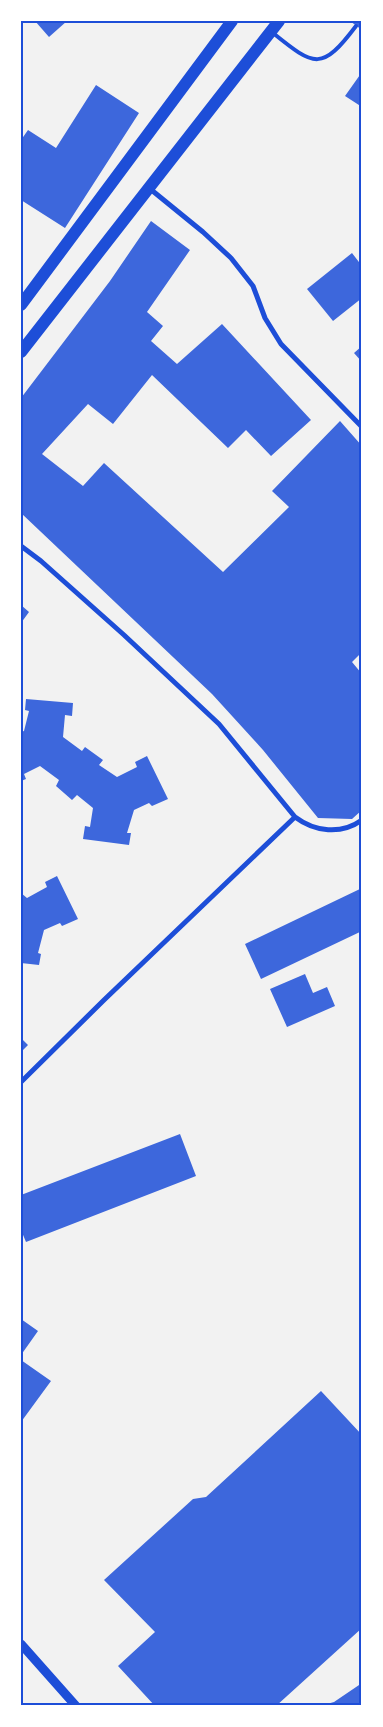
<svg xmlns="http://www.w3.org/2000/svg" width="383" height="1727" font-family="'Libre Baskerville',serif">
<rect width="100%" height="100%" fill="#f2f2f2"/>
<path fill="#3d67dc" d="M 35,21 L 67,21 L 49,37 Z
M 350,21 L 362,21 L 362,30 Z
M 362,72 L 362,107 L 345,96 Z
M 96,85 L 139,113 L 65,228 L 21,200 L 21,140 L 28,130 L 56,148 Z
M 151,221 L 190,250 L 147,312 L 163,326 L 151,341 L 177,364 L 222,324 L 311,420 L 271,456 L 246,430 L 228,448 L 152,375 L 113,424 L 88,404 L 42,454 L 83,486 L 104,463 L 223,572 L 289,507 L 272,491 L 340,421 L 362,446 L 362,652 L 352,662 L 362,674 L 362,810 L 352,819 L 318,818 L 263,750 L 212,694 L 21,513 L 21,398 L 110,281 Z
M 352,253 L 362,266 L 362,298 L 333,321 L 307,289 Z
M 362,346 L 362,362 L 354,353 Z
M 21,605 L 29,612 L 21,623 Z
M 26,699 L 73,703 L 72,716 L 65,715 L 63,737 L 82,751 L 85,747 L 103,760 L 99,765 L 117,777 L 137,767 L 135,762 L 147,756 L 168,799 L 152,806 L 149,803 L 134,810 L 127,833 L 131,833 L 129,845 L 83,839 L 85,826 L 90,827 L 93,808 L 77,795 L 72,800 L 56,786 L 59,780 L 40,766 L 24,774 L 26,779 L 21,781 L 21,732 L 24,731 L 29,711 L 25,710 Z
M 57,876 L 78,919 L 62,926 L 60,923 L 44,930 L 38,953 L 41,954 L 39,965 L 21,963 L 21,893 L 27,898 L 47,887 L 45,882 Z
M 362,888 L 362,931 L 261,979 L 245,944 Z
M 305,974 L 313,993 L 327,987 L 335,1006 L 287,1027 L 270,989 Z
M 21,1038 L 28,1045 L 21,1052 Z
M 180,1134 L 196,1176 L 26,1242 L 21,1230 L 21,1195 Z
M 21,1319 L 38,1331 L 21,1355 Z
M 21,1360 L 51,1381 L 21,1422 Z
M 321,1391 L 362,1435 L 362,1628 L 276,1706 L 155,1706 L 118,1666 L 155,1632 L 104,1580 L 193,1499 L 206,1497 Z
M 362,1683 L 362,1706 L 328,1706 L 327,1704 L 334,1702 Z"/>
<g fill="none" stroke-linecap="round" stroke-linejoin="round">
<path stroke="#1d4ed8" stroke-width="4" d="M 273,33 C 315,67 322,71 356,26"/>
<path stroke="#1d4ed8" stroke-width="5" d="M 149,188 L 203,232 L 231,258 L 253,286 L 265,318 L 281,344 L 362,427
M 21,546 L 41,561 L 124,635 L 219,724 L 295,817 C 315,832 341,835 362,820
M 21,1082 L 104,1000 L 295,817"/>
<path stroke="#1d4ed8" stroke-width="9" d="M 21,1644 L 76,1706"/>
<path stroke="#1d4ed8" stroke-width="12" d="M 21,305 L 232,21
M 21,352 L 279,21"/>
</g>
<rect width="383" height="1727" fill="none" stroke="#ffffff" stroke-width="45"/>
<rect x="22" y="22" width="338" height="1682" fill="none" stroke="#1d4ed8" stroke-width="2"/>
</svg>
